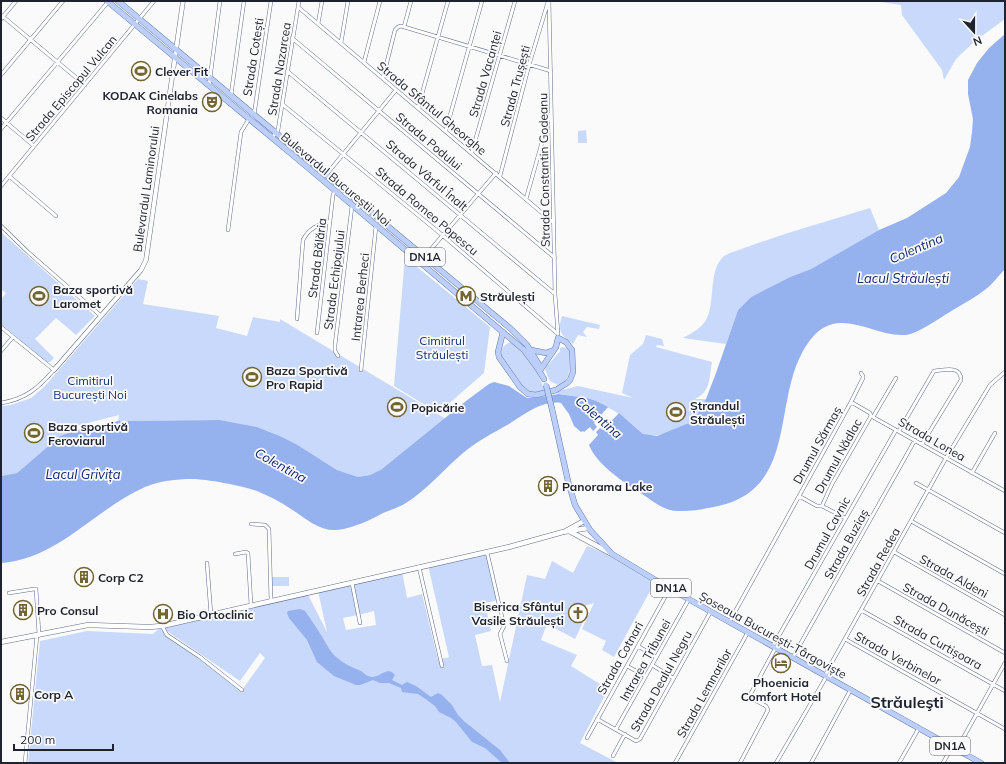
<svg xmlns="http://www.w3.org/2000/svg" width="1006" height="764" font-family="Mulish,sans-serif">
<rect width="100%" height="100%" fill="#fafafa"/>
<path fill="#c8d9fb" d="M 874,1 L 1005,1 L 1005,19 L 975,41 L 956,59 L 944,80 L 942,70 L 902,15 L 901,5 Z
M 586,130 L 587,143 L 578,143 L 578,131 Z
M 870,208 L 879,230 L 811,269 L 790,277 L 751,297 L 738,310 L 726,344 L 683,338 C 690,334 698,330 703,324 C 717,310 707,274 722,258 C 726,253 738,251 744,248 C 785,233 828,221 870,208 Z
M 1,232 L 95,316 L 76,335 L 56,318 L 35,339 L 54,358 L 50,362 L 47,362 L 1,324 L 1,300 L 6,293 L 1,289 Z
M 405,257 L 490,327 L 484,373 L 438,413 L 394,386 Z
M 138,279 L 148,281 L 143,304 L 219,316 L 216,328 L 247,336 L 253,317 L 280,322 L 280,319 L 446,419 L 382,469 L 370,475 L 358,477 L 337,470 L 296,444 L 280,436 L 257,427 L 220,420 L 118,421 L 119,415 L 72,427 L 74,431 L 60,436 L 17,473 L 1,476 L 1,406 L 11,405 L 31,398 L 44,387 Z
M 562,316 L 600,325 L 599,329 L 587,327 L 583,332 L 587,337 L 578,335 L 573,344 C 561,335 557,331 562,316 Z
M 646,335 L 662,339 L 664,346 L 657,345 L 656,347 L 712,362 C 709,377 711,392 695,399 L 706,399 L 695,421 C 679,427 660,440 643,434 C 616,408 596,398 558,394 L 558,391 L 578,386 L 633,398 L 622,393 L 630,355 L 643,344 Z
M 511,342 C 528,348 539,376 545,391 C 541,392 537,394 532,393 C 520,390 508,367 501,357 C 501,348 503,345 511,342 Z
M 562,347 L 568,348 L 569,351 C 569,363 573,381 558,385 L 550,381 L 545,370 L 547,365 L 550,363 L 560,351 L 560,348 Z
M 587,546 L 619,558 L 656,580 L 614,657 L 602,650 L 606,641 L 582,629 L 594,603 L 581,607 L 569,608 L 569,618 L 584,620 L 575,639 L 547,624 L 541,640 L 577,655 L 571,666 L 608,689 L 580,743 L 618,763 L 28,763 L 40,641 L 87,631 L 153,634 L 162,626 L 167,635 L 242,690 L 265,658 L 260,653 L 240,681 L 164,629 L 163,626 L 307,593 L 327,632 L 318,591 L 350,583 L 357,615 L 343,618 L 346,630 L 376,625 L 374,611 L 358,615 L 352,583 L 402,571 L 407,598 L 422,594 L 438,660 L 449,657 L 428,565 L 487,552 L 498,600 L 485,603 L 491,631 L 475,635 L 482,666 L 492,665 L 500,702 L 527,575 L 545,579 L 552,561 L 573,573 Z
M 272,577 L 289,577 L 289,586 L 272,586 Z"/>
<path fill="#95b1ee" d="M 1005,34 L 1005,269 C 998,276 993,284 986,289 C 976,297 964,303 953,310 C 941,317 918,334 905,335 C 876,337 847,311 820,330 C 811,337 804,348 799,359 C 775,412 793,490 718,506 C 705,509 680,514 667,509 C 656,505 646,496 636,490 C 620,480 596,463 589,445 L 598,435 L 596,432 L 600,428 L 603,430 L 619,413 L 643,434 L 657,436 L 694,421 L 706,399 L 716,373 L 738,310 L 751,297 L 790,277 L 811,269 L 879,230 L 907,218 L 946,193 L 959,177 L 970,147 L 972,132 L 973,119 L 968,94 L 968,80 L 977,63 L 989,48 Z
M 494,382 L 509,386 L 527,398 L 535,398 L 558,394 L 587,398 L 596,401 L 608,407 L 594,423 L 597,427 L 593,431 L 590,427 L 584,432 L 583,431 L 581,432 L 574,426 L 569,414 L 561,403 C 542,400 524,415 509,424 C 493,433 477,441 463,453 C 444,469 428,489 406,503 C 399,507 391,510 383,513 C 374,518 364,523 354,526 C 325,537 314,524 291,509 C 281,502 269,496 257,491 C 244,486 206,479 192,479 C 177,479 159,481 145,487 C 95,509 58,559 1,563 L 1,476 L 17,473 L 60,436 L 74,431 L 118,421 L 220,420 L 257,427 L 280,436 L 296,444 L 337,470 L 358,477 L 370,475 L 382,469 L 466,401 L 489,384 Z
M 300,609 L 305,611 C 312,621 318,630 324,640 C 327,645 330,651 334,655 C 342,663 351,667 361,671 C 363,672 365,675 368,676 C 379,681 386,664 395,675 L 392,680 L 402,685 L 407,682 L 416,686 L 431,697 L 438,693 L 442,695 L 452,705 L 458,715 L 465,722 L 500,750 L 510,763 L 502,763 L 485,748 L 472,742 L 456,722 L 451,718 L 439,712 L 435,706 L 427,700 L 418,694 L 402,692 L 401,688 L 389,683 L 380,683 L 373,680 L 360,685 L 356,685 L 334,676 L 317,662 L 307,640 L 289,618 L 287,613 L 288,611 Z"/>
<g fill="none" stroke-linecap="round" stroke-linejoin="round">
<g stroke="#616e8b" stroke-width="4">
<path id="minor" d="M 549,1 L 555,294 L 558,334
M 298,7 L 554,223
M 1,15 L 85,85
M 1,19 L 16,1
M 318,24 L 322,1
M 404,27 L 411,1
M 292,38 L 555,258
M 341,43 L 348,1
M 364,62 L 380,1
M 287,71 L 555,294
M 1,75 L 63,1
M 383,78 L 395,30 L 398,27 L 401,26 L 551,71
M 209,86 L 220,1
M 231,95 L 244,1
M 282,104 L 441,234 L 558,334
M 418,108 L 448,1
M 254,115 L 271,1
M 1,118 L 34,146
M 1,129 L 108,2
M 446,130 L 482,1
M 272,138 L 278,130 L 299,1
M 472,152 L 515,1
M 326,175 L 396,90
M 9,176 L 56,216
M 500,176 L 529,65 L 548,2
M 1,186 L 154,1
M 526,199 L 550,114
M 1,226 L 29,253 L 101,316
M 228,230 L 241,132 L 249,119
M 420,262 L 496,173
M 297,319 L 303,240 C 309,228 318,225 330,221
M 1,327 L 54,370 C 38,388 26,399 1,403
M 317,333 L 333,195 L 335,190
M 1,351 L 13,337
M 338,356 L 335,351 L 335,345 L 352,206
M 361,370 L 376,226
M 851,402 L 870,413 L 871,416 L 1005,491
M 873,417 L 896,378
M 899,431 L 934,371 C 945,370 961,365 961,380 L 922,444
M 972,473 L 995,433
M 916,483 L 1005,533
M 799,496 L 817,506 L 822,506 L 845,518
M 822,506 L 832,484 L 871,416
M 911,521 L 1005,574
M 251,524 L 265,525 L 269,529 L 271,601
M 487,552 L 504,626 L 500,634 L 507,661
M 894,552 L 1005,615
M 235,554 L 246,552 L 248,553 L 251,605
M 207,563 L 211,615
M 419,567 L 442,666
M 878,581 L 1005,653
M 352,583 L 360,623
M 9,593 L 34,589 L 36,589 L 39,634
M 861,610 L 1005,691
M 730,621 L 851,402 L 863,378 L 863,376 L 861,373
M 162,626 L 167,635 L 200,657 L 242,690
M 845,639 L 1005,729
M 638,646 L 656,657
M 773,646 L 896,430
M 793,657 L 915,440
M 652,665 L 673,678
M 627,666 L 645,676
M 597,719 L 636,741 L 640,739 L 711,611
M 616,729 L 689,599
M 587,738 L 670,588
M 957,749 L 1005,663
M 613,756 L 625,734
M 25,763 L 37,635
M 675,763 L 748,632
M 740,763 L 768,710 L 766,706 L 749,697 L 776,647
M 776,763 L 825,679 L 827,671 L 946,458 L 990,385 L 1005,372
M 811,763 L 851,689
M 899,763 L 919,728
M 943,763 L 952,747"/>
</g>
<g stroke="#616e8b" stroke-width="5">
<path id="tertiary" d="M 54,370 L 141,270 L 146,260 L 183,1"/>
</g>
<g stroke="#616e8b" stroke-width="5.5">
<path id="secondary" d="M 564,532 L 584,521
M 571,532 L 610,553
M 1,642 L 88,625 L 149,627 L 162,626 L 509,547 L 563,532 L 588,528"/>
</g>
<g stroke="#687eb0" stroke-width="6">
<path id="primary" d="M 107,1 L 300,161 L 524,350 L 538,369 L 544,379
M 118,1 L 511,329 L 527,345 L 541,368
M 503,332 L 498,352 L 499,357 L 520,387 L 528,394 L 536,395 L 556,390 L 567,383 L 570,380 L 573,372 L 572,350 L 566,342 L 558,338 L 556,347 L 541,369
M 531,350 L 546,353 L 554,350
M 552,409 L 568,481 L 575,505 L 590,530 L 612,554 L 667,587 L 981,763"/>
</g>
<use href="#minor" stroke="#fff" stroke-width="3"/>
<use href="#tertiary" stroke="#fff" stroke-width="4"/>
<use href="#secondary" stroke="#fff" stroke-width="4.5"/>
<use href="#primary" stroke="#bccffa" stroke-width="5"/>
<g stroke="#687eb0" stroke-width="6" stroke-linecap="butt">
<path id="primary-bridge" d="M 546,385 L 552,409"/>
</g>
<use href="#primary-bridge" stroke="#bccffa" stroke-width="5"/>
</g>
<defs>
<g id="stadium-ring" transform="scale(1)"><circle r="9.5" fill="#fafafa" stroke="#726532" stroke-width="1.5"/><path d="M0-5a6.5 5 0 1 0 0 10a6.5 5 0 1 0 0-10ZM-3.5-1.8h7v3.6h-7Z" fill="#726532"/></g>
<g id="theatre-ring" transform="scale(1)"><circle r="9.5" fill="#fafafa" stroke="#726532" stroke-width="1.5"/><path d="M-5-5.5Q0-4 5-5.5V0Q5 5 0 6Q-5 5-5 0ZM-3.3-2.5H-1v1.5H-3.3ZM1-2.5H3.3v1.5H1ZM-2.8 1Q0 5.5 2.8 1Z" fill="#726532"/></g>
<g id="metro-ring" transform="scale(1)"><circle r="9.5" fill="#fafafa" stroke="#726532" stroke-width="1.5"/><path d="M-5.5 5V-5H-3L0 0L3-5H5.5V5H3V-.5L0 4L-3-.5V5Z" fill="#726532"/></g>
<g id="building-ring" transform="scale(1)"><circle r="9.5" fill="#fafafa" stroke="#726532" stroke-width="1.5"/><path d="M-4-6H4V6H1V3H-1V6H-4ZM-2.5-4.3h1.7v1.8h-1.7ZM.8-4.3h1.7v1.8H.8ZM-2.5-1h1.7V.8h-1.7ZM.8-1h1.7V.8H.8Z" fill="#726532"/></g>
<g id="church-ring" transform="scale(1)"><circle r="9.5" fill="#fafafa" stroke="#726532" stroke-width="1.5"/><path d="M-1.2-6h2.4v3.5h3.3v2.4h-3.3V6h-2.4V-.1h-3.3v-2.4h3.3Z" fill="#726532"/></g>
<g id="hospital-ring" transform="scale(1)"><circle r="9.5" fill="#fafafa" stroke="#726532" stroke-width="1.5"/><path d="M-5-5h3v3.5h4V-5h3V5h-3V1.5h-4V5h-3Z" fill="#726532"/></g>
<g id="hotel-ring" transform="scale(1)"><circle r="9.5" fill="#fafafa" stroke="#726532" stroke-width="1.5"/><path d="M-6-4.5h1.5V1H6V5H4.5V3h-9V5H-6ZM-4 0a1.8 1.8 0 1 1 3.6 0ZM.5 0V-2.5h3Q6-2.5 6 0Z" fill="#726532"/></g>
</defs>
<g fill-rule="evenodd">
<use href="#stadium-ring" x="141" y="71"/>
<use href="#theatre-ring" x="212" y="102"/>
<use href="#stadium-ring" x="39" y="296"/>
<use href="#metro-ring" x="466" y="296"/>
<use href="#stadium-ring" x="252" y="377"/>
<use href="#stadium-ring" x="397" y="407"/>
<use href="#stadium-ring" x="676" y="412"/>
<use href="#stadium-ring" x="34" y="433"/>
<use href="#building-ring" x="548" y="486"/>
<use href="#building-ring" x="84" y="577"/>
<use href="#building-ring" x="23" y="610"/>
<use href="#church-ring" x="578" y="613"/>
<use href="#hospital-ring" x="163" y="614"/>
<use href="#hotel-ring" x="781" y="663"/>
<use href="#building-ring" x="20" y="694"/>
</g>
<g text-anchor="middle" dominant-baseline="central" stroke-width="3.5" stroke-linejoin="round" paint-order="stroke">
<g fill="#fafafa" stroke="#60646c" stroke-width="1">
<rect x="405" y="248" width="40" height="18" rx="3"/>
<rect x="651" y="579" width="40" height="18" rx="3"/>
<rect x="930" y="737" width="40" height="18" rx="3"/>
</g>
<g font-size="11" font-weight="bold" fill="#1e232f">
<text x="425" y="257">DN1A</text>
<text x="671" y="588">DN1A</text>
<text x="950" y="746">DN1A</text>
</g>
<g font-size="12" fill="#1e232f" stroke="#fafafa">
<text transform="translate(253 57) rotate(-81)">Strada Cotești</text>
<text transform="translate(279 69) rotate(-81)">Strada Nazarcea</text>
<text transform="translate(485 74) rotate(-74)">Strada Vacanței</text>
<text transform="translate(515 86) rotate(-75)">Strada Trușești</text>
<text transform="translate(71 88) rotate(-50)">Strada Episcopul Vulcan</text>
<text transform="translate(432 108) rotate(40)">Strada Sfântul Gheorghe</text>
<text transform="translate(429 141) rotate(40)">Strada Podului</text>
<text transform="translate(544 170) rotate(-91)">Strada Constantin Godeanu</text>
<text transform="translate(427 175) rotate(40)">Strada Vârful Înalt</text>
<text transform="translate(336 179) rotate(40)">Bulevardul Bucureștii Noi</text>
<text transform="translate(146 189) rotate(-82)">Bulevardul Laminorului</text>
<text transform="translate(427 211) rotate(40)">Strada Romeo Popescu</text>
<text transform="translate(317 258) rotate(-83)">Strada Bălăria</text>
<text transform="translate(334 280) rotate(-83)">Strada Echipajului</text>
<text transform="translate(360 297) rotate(-84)">Intrarea Berheci</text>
<text transform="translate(932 439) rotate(30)">Strada Lonea</text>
<text transform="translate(817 445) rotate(-61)">Drumul Sărmaș</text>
<text transform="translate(838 456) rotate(-61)">Drumul Nădlac</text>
<text transform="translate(827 533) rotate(-61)">Drumul Cavnic</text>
<text transform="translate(846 544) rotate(-61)">Strada Buziaș</text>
<text transform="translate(878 562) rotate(-61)">Strada Redea</text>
<text transform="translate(954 576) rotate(29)">Strada Aldeni</text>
<text transform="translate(946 609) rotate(29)">Strada Dunăcești</text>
<text transform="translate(773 635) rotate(29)">Șoseaua București-Târgoviște</text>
<text transform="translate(938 642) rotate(29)">Strada Curtișoara</text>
<text transform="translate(620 658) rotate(-61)">Strada Cotnari</text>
<text transform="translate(898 658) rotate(29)">Strada Verbinelor</text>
<text transform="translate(645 660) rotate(-61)">Intrarea Tribunei</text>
<text transform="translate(661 681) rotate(-61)">Strada Dealul Negru</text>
<text transform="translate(704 693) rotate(-61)">Strada Lemnarilor</text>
</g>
<g font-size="12" font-weight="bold" fill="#1e232f" stroke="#fafafa" text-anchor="start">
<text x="155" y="71">Clever Fit</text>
<text x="198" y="95" text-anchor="end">KODAK Cinelabs<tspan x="198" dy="14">Romania</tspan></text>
<text x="53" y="289">Baza sportivă<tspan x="53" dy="14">Laromet</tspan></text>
<text x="480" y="296">Străulești</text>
<text x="266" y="370">Baza Sportivă<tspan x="266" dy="14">Pro Rapid</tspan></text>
<text x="690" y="405">Ștrandul<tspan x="690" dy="14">Străulești</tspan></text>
<text x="411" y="407">Popicărie</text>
<text x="48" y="426">Baza sportivă<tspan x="48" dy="14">Feroviarul</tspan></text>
<text x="562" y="486">Panorama Lake</text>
<text x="98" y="577">Corp C2</text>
<text x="564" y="606" text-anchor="end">Biserica Sfântul<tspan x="564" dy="14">Vasile Străulești</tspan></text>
<text x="37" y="610">Pro Consul</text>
<text x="177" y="614">Bio Ortoclinic</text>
<text x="781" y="682" text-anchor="middle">Phoenicia<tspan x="781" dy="14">Comfort Hotel</tspan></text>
<text x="34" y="694">Corp A</text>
</g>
<g font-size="12" fill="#173076" stroke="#fafafa">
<text x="442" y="340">Cimitirul<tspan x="442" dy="14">Străulești</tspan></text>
<text x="90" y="380">Cimitirul<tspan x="90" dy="14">București Noi</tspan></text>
</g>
<g font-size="13" font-style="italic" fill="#11286d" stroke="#fafafa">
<text transform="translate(916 248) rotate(-23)">Colentina</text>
<text x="903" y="278">Lacul Străulești</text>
<text transform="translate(599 417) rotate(41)">Colentina</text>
<text transform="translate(281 465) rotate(29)">Colentina</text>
<text x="83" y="474">Lacul Grivița</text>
</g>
<g font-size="16" font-weight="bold" fill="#1e232f" stroke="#fafafa">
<text x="907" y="702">Străuleşti</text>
</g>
</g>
<rect width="1006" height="764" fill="none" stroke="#1e232f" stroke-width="4"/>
<g transform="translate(974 32) rotate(159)" stroke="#fafafa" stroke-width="3" paint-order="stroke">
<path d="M0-3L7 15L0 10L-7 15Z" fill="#1e232f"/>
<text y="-6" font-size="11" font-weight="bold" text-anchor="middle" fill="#1e232f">N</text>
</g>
<path d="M14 744v6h99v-6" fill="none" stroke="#1e232f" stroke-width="2"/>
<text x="20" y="744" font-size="12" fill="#1e232f" stroke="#fafafa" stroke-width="3" paint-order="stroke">200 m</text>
</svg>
